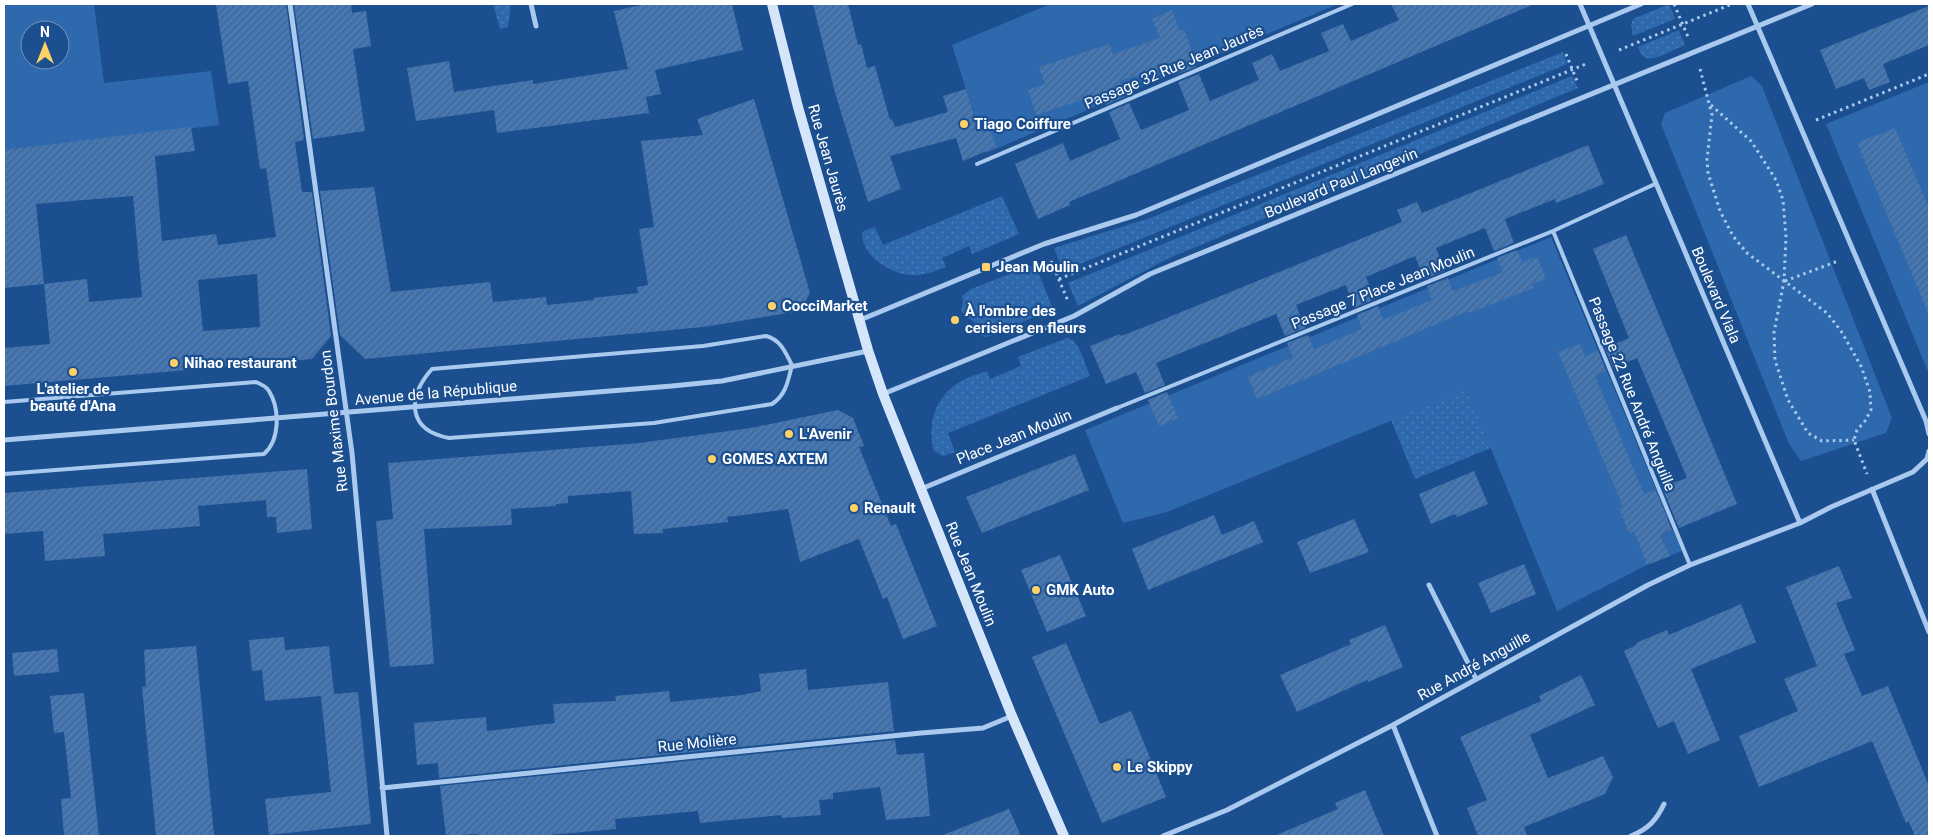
<svg xmlns="http://www.w3.org/2000/svg" width="1933" height="840" font-family="Roboto,sans-serif">
<defs>
<pattern id="grass-dots" width="8" height="8" patternUnits="userSpaceOnUse" patternTransform="scale(1.25)"><rect width="8" height="8" fill="#2e69ad"/><path d="M2 2h.1M6 6h.1" fill="none" stroke="#4d80b9" stroke-width="1.8" stroke-linecap="round"/></pattern>
<pattern id="building-hatch" width="6" height="6" patternUnits="userSpaceOnUse" patternTransform="scale(1.25)"><rect width="6" height="6" fill="#4478b7"/><path d="M-1 1l2-2M0 6l6-6M5 7l2-2" fill="none" stroke="#486282"/></pattern>
</defs>
<rect width="100%" height="100%" fill="#1b4f8f"/>
<path fill="url(#grass-dots)" d="M 493,4 L 511,4 L 508,27 L 500,29 Z
M 1669,4 L 1675,19 L 1633,36 L 1631,25 L 1633,19 Z
M 1679,30 L 1685,45 C 1677,48 1652,63 1644,57 C 1641,55 1639,50 1638,47 Z
M 1563,52 L 1567,64 L 1063,271 L 1054,248 L 1150,218 Z
M 1572,76 L 1578,88 L 1167,259 L 1078,306 L 1068,283 Z
M 1002,196 L 1019,234 L 972,254 L 969,246 L 942,258 L 946,267 C 935,271 923,276 912,275 C 890,274 863,257 862,234 L 864,231 L 875,227 L 883,245 Z
M 1035,264 L 1053,309 L 987,337 L 982,336 L 973,321 L 965,316 L 961,310 L 963,303 L 962,296 L 971,289 Z
M 1067,338 C 1080,340 1085,365 1090,376 L 948,433 L 955,452 L 943,456 L 934,451 C 927,427 934,400 955,385 C 964,378 976,375 987,371 L 990,379 L 1021,366 L 1018,357 Z
M 1467,389 L 1491,448 L 1415,479 L 1391,420 Z"/>
<path fill="#2e69ad" fill-rule="evenodd" d="M 4,4 L 94,4 L 104,83 L 211,71 L 219,125 L 4,150 ZM 30,30 L 60,30 L 60,60 L 30,60 Z
M 1050,4 L 1338,4 L 986,153 L 952,45 Z
M 1751,76 L 1762,86 L 1892,418 L 1886,433 L 1801,461 L 1789,444 L 1661,124 L 1665,113 Z
M 1929,82 L 1929,374 L 1826,124 Z
M 1551,237 L 1668,518 L 1655,523 L 1660,535 L 1673,530 L 1682,551 L 1647,565 L 1557,611 L 1467,390 L 1167,512 L 1123,523 L 1085,430 Z"/>
<path fill="url(#building-hatch)" fill-rule="evenodd" d="M 216,4 L 286,4 L 304,140 L 295,142 L 302,192 L 312,192 L 331,336 L 312,359 L 4,386 L 4,348 L 50,344 L 44,284 L 87,279 L 89,302 L 142,297 L 133,196 L 36,204 L 44,284 L 4,288 L 4,150 L 191,127 L 195,151 L 155,156 L 162,241 L 216,234 L 218,245 L 276,237 L 266,168 L 260,169 L 248,81 L 228,84 ZM 257,274 L 260,327 L 203,331 L 198,280 Z
M 294,4 L 351,4 L 352,13 L 366,11 L 371,46 L 353,49 L 365,131 L 313,139 Z
M 646,4 L 732,4 L 743,50 L 655,70 L 661,94 L 646,97 L 649,113 L 497,133 L 494,110 L 416,121 L 407,68 L 449,61 L 454,92 L 533,80 L 533,84 L 628,69 L 614,11 Z
M 813,4 L 848,4 L 858,45 L 861,44 L 867,68 L 875,66 L 890,120 L 892,119 L 895,127 L 948,112 L 943,96 L 966,89 L 977,125 L 988,121 L 996,147 L 963,161 L 956,138 L 890,156 L 901,189 L 868,202 L 834,89 Z
M 1391,4 L 1534,4 L 1069,202 L 1070,205 L 1038,219 L 1015,164 L 1063,143 L 1070,161 L 1120,139 L 1109,112 L 1129,103 L 1141,130 L 1189,110 L 1178,82 L 1199,74 L 1210,101 L 1259,80 L 1252,63 L 1272,54 L 1280,71 L 1329,51 L 1321,33 L 1343,24 L 1351,41 L 1399,20 Z
M 1929,6 L 1929,45 L 1883,64 L 1890,82 L 1869,90 L 1864,78 L 1836,89 L 1820,50 Z
M 1172,10 L 1180,31 L 1184,29 L 1192,52 L 1190,52 L 1196,67 L 1175,75 L 1171,65 L 1119,81 L 1126,96 L 1106,105 L 1101,94 L 1036,115 L 1028,90 L 1045,84 L 1039,67 L 1109,44 L 1113,54 L 1160,38 L 1152,19 Z
M 754,99 L 810,293 L 800,311 L 703,327 L 365,359 L 340,335 L 320,191 L 374,187 L 391,292 L 490,282 L 493,302 L 546,297 L 547,305 L 594,300 L 593,298 L 638,293 L 637,287 L 648,285 L 639,229 L 654,227 L 641,141 L 703,135 L 697,119 Z
M 1895,128 L 1929,208 L 1929,315 L 1857,143 Z
M 1588,145 L 1604,184 L 1556,203 L 1555,199 L 1505,219 L 1514,243 L 1494,251 L 1485,228 L 1436,248 L 1445,271 L 1424,279 L 1415,256 L 1366,277 L 1375,299 L 1354,308 L 1346,285 L 1296,305 L 1305,328 L 1285,336 L 1276,314 L 1156,363 L 1165,385 L 1145,393 L 1136,372 L 1106,384 L 1090,346 L 1120,334 L 1121,336 L 1152,324 L 1402,222 L 1397,210 L 1417,202 L 1422,213 Z
M 1626,235 L 1737,504 L 1679,528 L 1662,487 L 1687,478 L 1637,358 L 1613,368 L 1605,348 L 1629,338 L 1593,249 Z
M 1517,250 L 1522,262 L 1537,257 L 1546,279 L 1532,284 L 1534,288 L 1469,313 L 1468,311 L 1257,399 L 1248,377 L 1293,357 L 1287,343 L 1308,335 L 1314,349 L 1362,329 L 1357,315 L 1378,306 L 1383,320 L 1432,300 L 1427,286 L 1448,278 L 1453,291 L 1503,272 L 1497,258 Z
M 1580,344 L 1585,356 L 1598,351 L 1606,371 L 1595,376 L 1644,494 L 1655,490 L 1672,530 L 1660,535 L 1670,556 L 1647,565 L 1634,531 L 1629,533 L 1619,508 L 1623,507 L 1558,352 Z
M 1167,392 L 1178,418 L 1159,426 L 1148,400 Z
M 838,410 L 853,418 L 864,446 L 859,447 L 891,526 L 896,524 L 937,626 L 903,639 L 887,597 L 883,599 L 859,539 L 800,562 L 788,509 L 727,517 L 728,522 L 663,529 L 663,533 L 634,534 L 631,491 L 568,496 L 568,503 L 556,504 L 556,506 L 511,509 L 512,525 L 424,529 L 434,664 L 390,667 L 376,521 L 393,519 L 388,463 L 639,443 L 751,428 Z
M 1075,454 L 1089,490 L 982,533 L 966,497 Z
M 307,469 L 312,529 L 277,533 L 276,517 L 267,517 L 266,500 L 198,506 L 200,526 L 103,534 L 105,556 L 45,561 L 43,531 L 4,534 L 4,493 Z
M 1474,471 L 1488,504 L 1457,517 L 1455,514 L 1431,524 L 1419,494 Z
M 1214,515 L 1222,535 L 1254,521 L 1263,542 L 1148,590 L 1132,549 Z
M 1354,519 L 1369,552 L 1310,573 L 1297,542 Z
M 1060,555 L 1086,616 L 1047,632 L 1021,570 Z
M 1524,564 L 1536,594 L 1491,613 L 1478,583 Z
M 1839,566 L 1852,598 L 1836,603 L 1855,650 L 1844,654 L 1862,696 L 1888,686 L 1929,786 L 1929,836 L 1915,836 L 1909,822 L 1906,823 L 1872,741 L 1759,787 L 1739,736 L 1798,711 L 1784,679 L 1817,666 L 1786,587 Z
M 1741,604 L 1756,642 L 1691,669 L 1720,740 L 1688,754 L 1674,721 L 1658,728 L 1624,651 L 1636,645 L 1636,643 L 1667,630 L 1669,635 Z
M 1385,625 L 1403,667 L 1368,682 L 1367,680 L 1297,712 L 1280,675 L 1351,644 L 1349,640 Z
M 284,637 L 285,650 L 329,646 L 334,694 L 358,692 L 371,824 L 269,835 L 265,799 L 331,792 L 321,696 L 265,701 L 262,670 L 252,671 L 249,640 Z
M 1066,643 L 1100,724 L 1131,711 L 1166,797 L 1102,823 L 1032,657 Z
M 196,646 L 214,836 L 156,836 L 142,687 L 146,686 L 144,650 Z
M 57,649 L 59,672 L 14,676 L 12,653 Z
M 806,669 L 808,690 L 888,682 L 894,731 L 439,778 L 438,763 L 417,765 L 414,723 L 486,717 L 487,731 L 555,723 L 553,704 L 616,701 L 615,696 L 669,691 L 670,702 L 742,695 L 761,691 L 759,674 Z
M 1581,675 L 1595,705 L 1530,735 L 1548,778 L 1603,756 L 1613,777 L 1605,794 L 1524,827 L 1527,836 L 1478,836 L 1467,808 L 1487,800 L 1460,737 L 1541,701 L 1539,696 Z
M 84,693 L 99,836 L 64,836 L 61,799 L 71,798 L 64,732 L 54,733 L 50,696 Z
M 895,740 L 897,755 L 924,753 L 930,816 L 886,820 L 880,787 L 833,793 L 833,799 L 819,800 L 821,815 L 782,818 L 781,815 L 700,823 L 698,811 L 615,819 L 616,829 L 538,836 L 477,836 L 477,834 L 446,836 L 440,786 Z
M 1365,790 L 1384,836 L 1274,836 L 1338,809 L 1335,803 Z
M 1009,809 L 1021,836 L 944,836 L 943,835 Z"/>
<g fill="none" stroke-linecap="round" stroke-linejoin="round">
<path stroke="#a9c9ee" stroke-width="3" stroke-dasharray="2.5 4" stroke-linecap="butt" d="M 1674,4 L 1688,37
M 1619,50 L 1732,4
M 1566,54 L 1577,81
M 1700,69 L 1712,115 L 1707,159 L 1708,173 L 1720,211 L 1733,236 L 1747,253 L 1827,313 L 1841,331 L 1861,366 L 1870,392 L 1871,410 L 1865,421 L 1857,430 L 1854,440 L 1867,474
M 1711,105 L 1751,141 L 1776,180 L 1783,200 L 1786,237 L 1784,281 L 1774,332 L 1775,360 L 1788,400 L 1808,433 L 1822,441 L 1854,440
M 1816,120 L 1929,74
M 1051,261 L 1068,301
M 1059,279 L 1586,64
M 1785,281 L 1838,261"/>
<path stroke="#a9c9ee" stroke-width="4" d="M 977,164 L 1352,4
M 1553,231 L 1690,565
M 766,336 C 781,340 785,352 792,365 C 788,381 786,395 772,404 L 654,423 L 449,438 C 407,430 407,397 432,369 L 703,346 Z
M 4,402 L 256,382 C 261,384 266,386 269,391 C 280,409 280,440 264,454 L 4,474
M 1117,408 L 1553,231 L 1655,184"/>
<path stroke="#a9c9ee" stroke-width="5" d="M 290,4 L 352,453 L 387,836
M 531,4 L 536,26
M 1580,4 L 1800,523 L 1831,507 L 1913,472 L 1927,459 L 1929,451
M 1748,4 L 1926,421 L 1929,434
M 860,320 L 1044,244 L 1136,215 L 1641,4
M 883,394 L 1074,316 L 1150,274 L 1812,4
M 4,440 L 672,386 L 722,381 L 868,351
M 921,489 L 1117,408
M 1872,489 L 1929,632
M 1429,585 L 1476,679
M 1393,725 L 1437,836
M 382,788 L 921,733 L 983,728 L 1012,716
M 1163,836 L 1227,810 L 1393,725 L 1648,585 L 1690,565 L 1800,523
M 1631,836 C 1648,829 1656,821 1664,804"/>
<path stroke="#d6e6fa" stroke-width="10" d="M 772,4 L 798,107 L 868,350 L 883,394 L 1012,716 L 1064,836"/>
</g>
<g fill="#ffd166" stroke="#1b4f8f" stroke-width="2">
<circle cx="964" cy="124" r="5"/>
<rect x="981" y="262" width="10" height="10" rx="2.5"/>
<circle cx="772" cy="306" r="5"/>
<circle cx="955" cy="320" r="5"/>
<circle cx="174" cy="363" r="5"/>
<circle cx="73" cy="372" r="5"/>
<circle cx="789" cy="434" r="5"/>
<circle cx="712" cy="459" r="5"/>
<circle cx="854" cy="508" r="5"/>
<circle cx="1036" cy="590" r="5"/>
<circle cx="1117" cy="767" r="5"/>
</g>
<g text-anchor="middle" dominant-baseline="central" stroke-width="4.5" stroke-linejoin="round" paint-order="stroke">
<g font-size="15" fill="#fff" stroke="#1b4f8f">
<text transform="translate(1174 67) rotate(-23)">Passage 32 Rue Jean Jaurès</text>
<text transform="translate(828 158) rotate(74)">Rue Jean Jaurès</text>
<text transform="translate(1341 183) rotate(-22)">Boulevard Paul Langevin</text>
<text transform="translate(1383 288) rotate(-22)">Passage 7 Place Jean Moulin</text>
<text transform="translate(1716 295) rotate(67)">Boulevard Viala</text>
<text transform="translate(436 393) rotate(-5)">Avenue de la République</text>
<text transform="translate(1632 394) rotate(68)">Passage 22 Rue André Anguille</text>
<text transform="translate(334 421) rotate(-97)">Rue Maxime Bourdon</text>
<text transform="translate(1014 437) rotate(-22)">Place Jean Moulin</text>
<text transform="translate(971 574) rotate(68)">Rue Jean Moulin</text>
<text transform="translate(1474 666) rotate(-29)">Rue André Anguille</text>
<text transform="translate(697 743) rotate(-6)">Rue Molière</text>
</g>
<g font-size="15" font-weight="bold" fill="#fff" stroke="#1b4f8f" text-anchor="start">
<text x="974" y="124">Tiago Coiffure</text>
<text x="996" y="267">Jean Moulin</text>
<text x="782" y="306">CocciMarket</text>
<text x="965" y="311">À l'ombre des<tspan x="965" dy="17">cerisiers en fleurs</tspan></text>
<text x="184" y="363">Nihao restaurant</text>
<text x="73" y="389" text-anchor="middle">L'atelier de<tspan x="73" dy="17">beauté d'Ana</tspan></text>
<text x="799" y="434">L'Avenir</text>
<text x="722" y="459">GOMES AXTEM</text>
<text x="864" y="508">Renault</text>
<text x="1046" y="590">GMK Auto</text>
<text x="1127" y="767">Le Skippy</text>
</g>
</g>
<rect width="1933" height="840" fill="none" stroke="#ffffff" stroke-width="10"/>
<g transform="translate(45 45)"><circle r="24" fill="#1b4f8f" stroke="#7695bc"/>
<path d="M0-4L9 19L0 12L-9 19Z" fill="#ffd166"/>
<text y="-8" font-size="14" font-weight="bold" text-anchor="middle" fill="#ffffff">N</text>
</g>
</svg>
